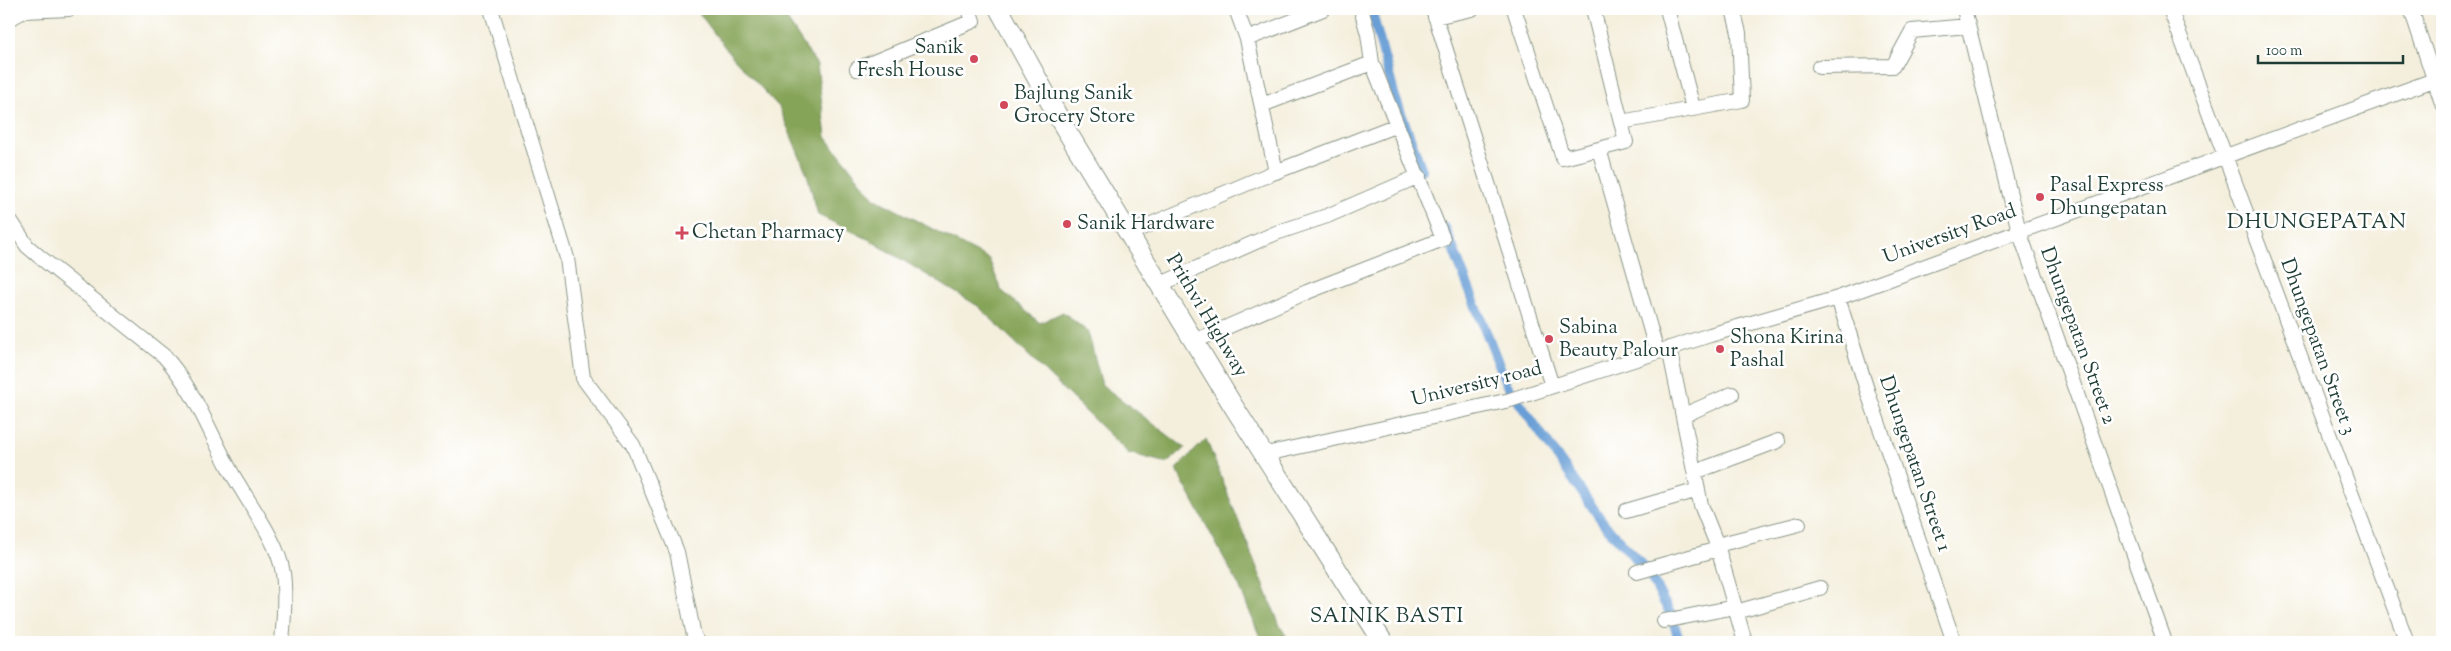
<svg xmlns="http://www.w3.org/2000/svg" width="2451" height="651" font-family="'Sorts Mill Goudy',serif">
<rect width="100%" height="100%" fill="#fff"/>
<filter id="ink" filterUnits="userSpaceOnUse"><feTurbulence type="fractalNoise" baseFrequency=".02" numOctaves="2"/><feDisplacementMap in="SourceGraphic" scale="10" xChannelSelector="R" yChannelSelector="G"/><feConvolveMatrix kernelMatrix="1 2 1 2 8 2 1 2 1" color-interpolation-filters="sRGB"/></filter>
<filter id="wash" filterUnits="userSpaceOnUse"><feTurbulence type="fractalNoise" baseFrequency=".0096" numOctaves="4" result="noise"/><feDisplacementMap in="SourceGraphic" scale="20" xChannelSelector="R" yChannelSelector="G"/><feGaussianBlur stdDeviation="1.12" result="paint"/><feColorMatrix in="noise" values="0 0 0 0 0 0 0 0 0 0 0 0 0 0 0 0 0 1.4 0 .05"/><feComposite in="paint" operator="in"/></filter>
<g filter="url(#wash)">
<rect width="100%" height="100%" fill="#f4efdd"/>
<path fill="#86a458" stroke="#527046" d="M 696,9 L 780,9 L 817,65 L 826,137 L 874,198 L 989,259 L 1001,290 L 1040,323 L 1063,312 L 1088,332 L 1102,385 L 1185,448 L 1167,463 L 1128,453 L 978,306 L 868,239 L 818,215 L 807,174 L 779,107 L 730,54 Z
M 1206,439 L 1280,626 L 1290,642 L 1262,642 L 1239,586 L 1176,469 Z"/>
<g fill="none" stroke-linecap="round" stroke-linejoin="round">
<path stroke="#699fd6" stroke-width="10" d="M 1371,9 L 1395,97 L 1422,170
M 1445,228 L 1507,385 L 1605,525 L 1648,572 L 1671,615 L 1680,642"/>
</g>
</g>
<g filter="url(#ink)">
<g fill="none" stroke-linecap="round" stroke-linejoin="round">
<g stroke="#8a9688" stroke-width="16">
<path id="minor" d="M 491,9 L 567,258 L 583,378 L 633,445 L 677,552 L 694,636 L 698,642
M 1236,9 L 1247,39 L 1276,172
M 1433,9 L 1552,386
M 1514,9 L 1563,158 L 1599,149 L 1657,352
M 1593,9 L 1626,142 L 1599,149
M 1667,9 L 1693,108
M 1964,9 L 2019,231 L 2165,642
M 2170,9 L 2407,642
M 2411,9 L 2442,103
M 1435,17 L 1472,9
M 9,19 L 24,11 L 69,9
M 1247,39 L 1323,9
M 1819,67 L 1893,66 L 1912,31 L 1968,26
M 857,69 L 973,21 L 969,9
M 1262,105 L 1372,63
M 1621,122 L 1742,100 L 1739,33 L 1733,9
M 9,218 L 27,246 L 41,258 L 164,356 C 194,389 208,429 229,468 C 245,498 278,540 283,573 C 286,596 284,620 282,642
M 1130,233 L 1270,174 L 1397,125
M 1161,284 L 1276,233 L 1327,216 L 1419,176
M 1838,298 L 1868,393 L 1954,642
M 1195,341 L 1307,292 L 1443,239 L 1372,63 L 1368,34 L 1361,9
M 1669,348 L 1701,505 L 1717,545 L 1745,642
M 1684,415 L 1732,394
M 1266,454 L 1510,400 L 1710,335 L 1838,298 L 2442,77
M 1695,472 L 1778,441
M 1626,511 L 1698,490
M 1717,545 L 1799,524
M 1637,572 L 1718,549
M 1736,612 L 1820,588
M 1664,621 L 1735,607"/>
</g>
<g stroke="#8a9688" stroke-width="21">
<path id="highway" d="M 999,9 L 1060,120 L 1232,404 L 1383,642"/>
</g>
<use href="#minor" stroke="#fff" stroke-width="14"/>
<use href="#highway" stroke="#fff" stroke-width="19"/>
</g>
</g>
<g fill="#d1495b" stroke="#fff" stroke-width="2">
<circle cx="974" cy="59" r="5"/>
<circle cx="1004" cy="105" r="5"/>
<circle cx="2040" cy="197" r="5"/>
<circle cx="1067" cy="224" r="5"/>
<path d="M679.5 225.5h5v5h5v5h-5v5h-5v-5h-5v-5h5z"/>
<circle cx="1549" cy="339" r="5"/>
<circle cx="1720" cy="349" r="5"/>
</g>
<g text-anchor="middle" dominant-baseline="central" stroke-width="5" stroke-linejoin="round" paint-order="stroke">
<g font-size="20" fill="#1f3d34" stroke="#fff" text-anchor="start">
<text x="964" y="48" text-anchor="end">Sanik<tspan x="964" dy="23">Fresh House</tspan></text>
<text x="1014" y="94">Bajlung Sanik<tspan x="1014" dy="23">Grocery Store</tspan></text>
<text x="2050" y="186">Pasal Express<tspan x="2050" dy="23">Dhungepatan</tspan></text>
<text x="1077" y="224">Sanik Hardware</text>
<text x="692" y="233">Chetan Pharmacy</text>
<text x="1559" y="328">Sabina<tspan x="1559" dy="23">Beauty Palour</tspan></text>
<text x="1730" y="338">Shona Kirina<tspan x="1730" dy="23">Pashal</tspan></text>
</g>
<g font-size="20" fill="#1f3d34" stroke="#fff">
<text transform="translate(1950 235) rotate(-20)">University Road</text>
<text transform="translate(1206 316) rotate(59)">Prithvi Highway</text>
<text transform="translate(2077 336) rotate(70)">Dhungepatan Street 2</text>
<text transform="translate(2317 347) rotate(70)">Dhungepatan Street 3</text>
<text transform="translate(1477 385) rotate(-14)">University road</text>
<text transform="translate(1914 464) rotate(71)">Dhungepatan Street 1</text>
</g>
<g font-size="21" letter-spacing="1" fill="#1f3d34" stroke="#fff">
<text x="2317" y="223">DHUNGEPATAN</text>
<text x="1387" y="617">SAINIK BASTI</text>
</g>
</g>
<rect width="2451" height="651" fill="none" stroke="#fff" stroke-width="30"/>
<path d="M2258 55v8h145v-8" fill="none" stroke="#1f3d34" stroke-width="2.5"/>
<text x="2266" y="55" font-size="15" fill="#1f3d34" stroke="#ffffff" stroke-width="4" paint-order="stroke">100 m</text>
</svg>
